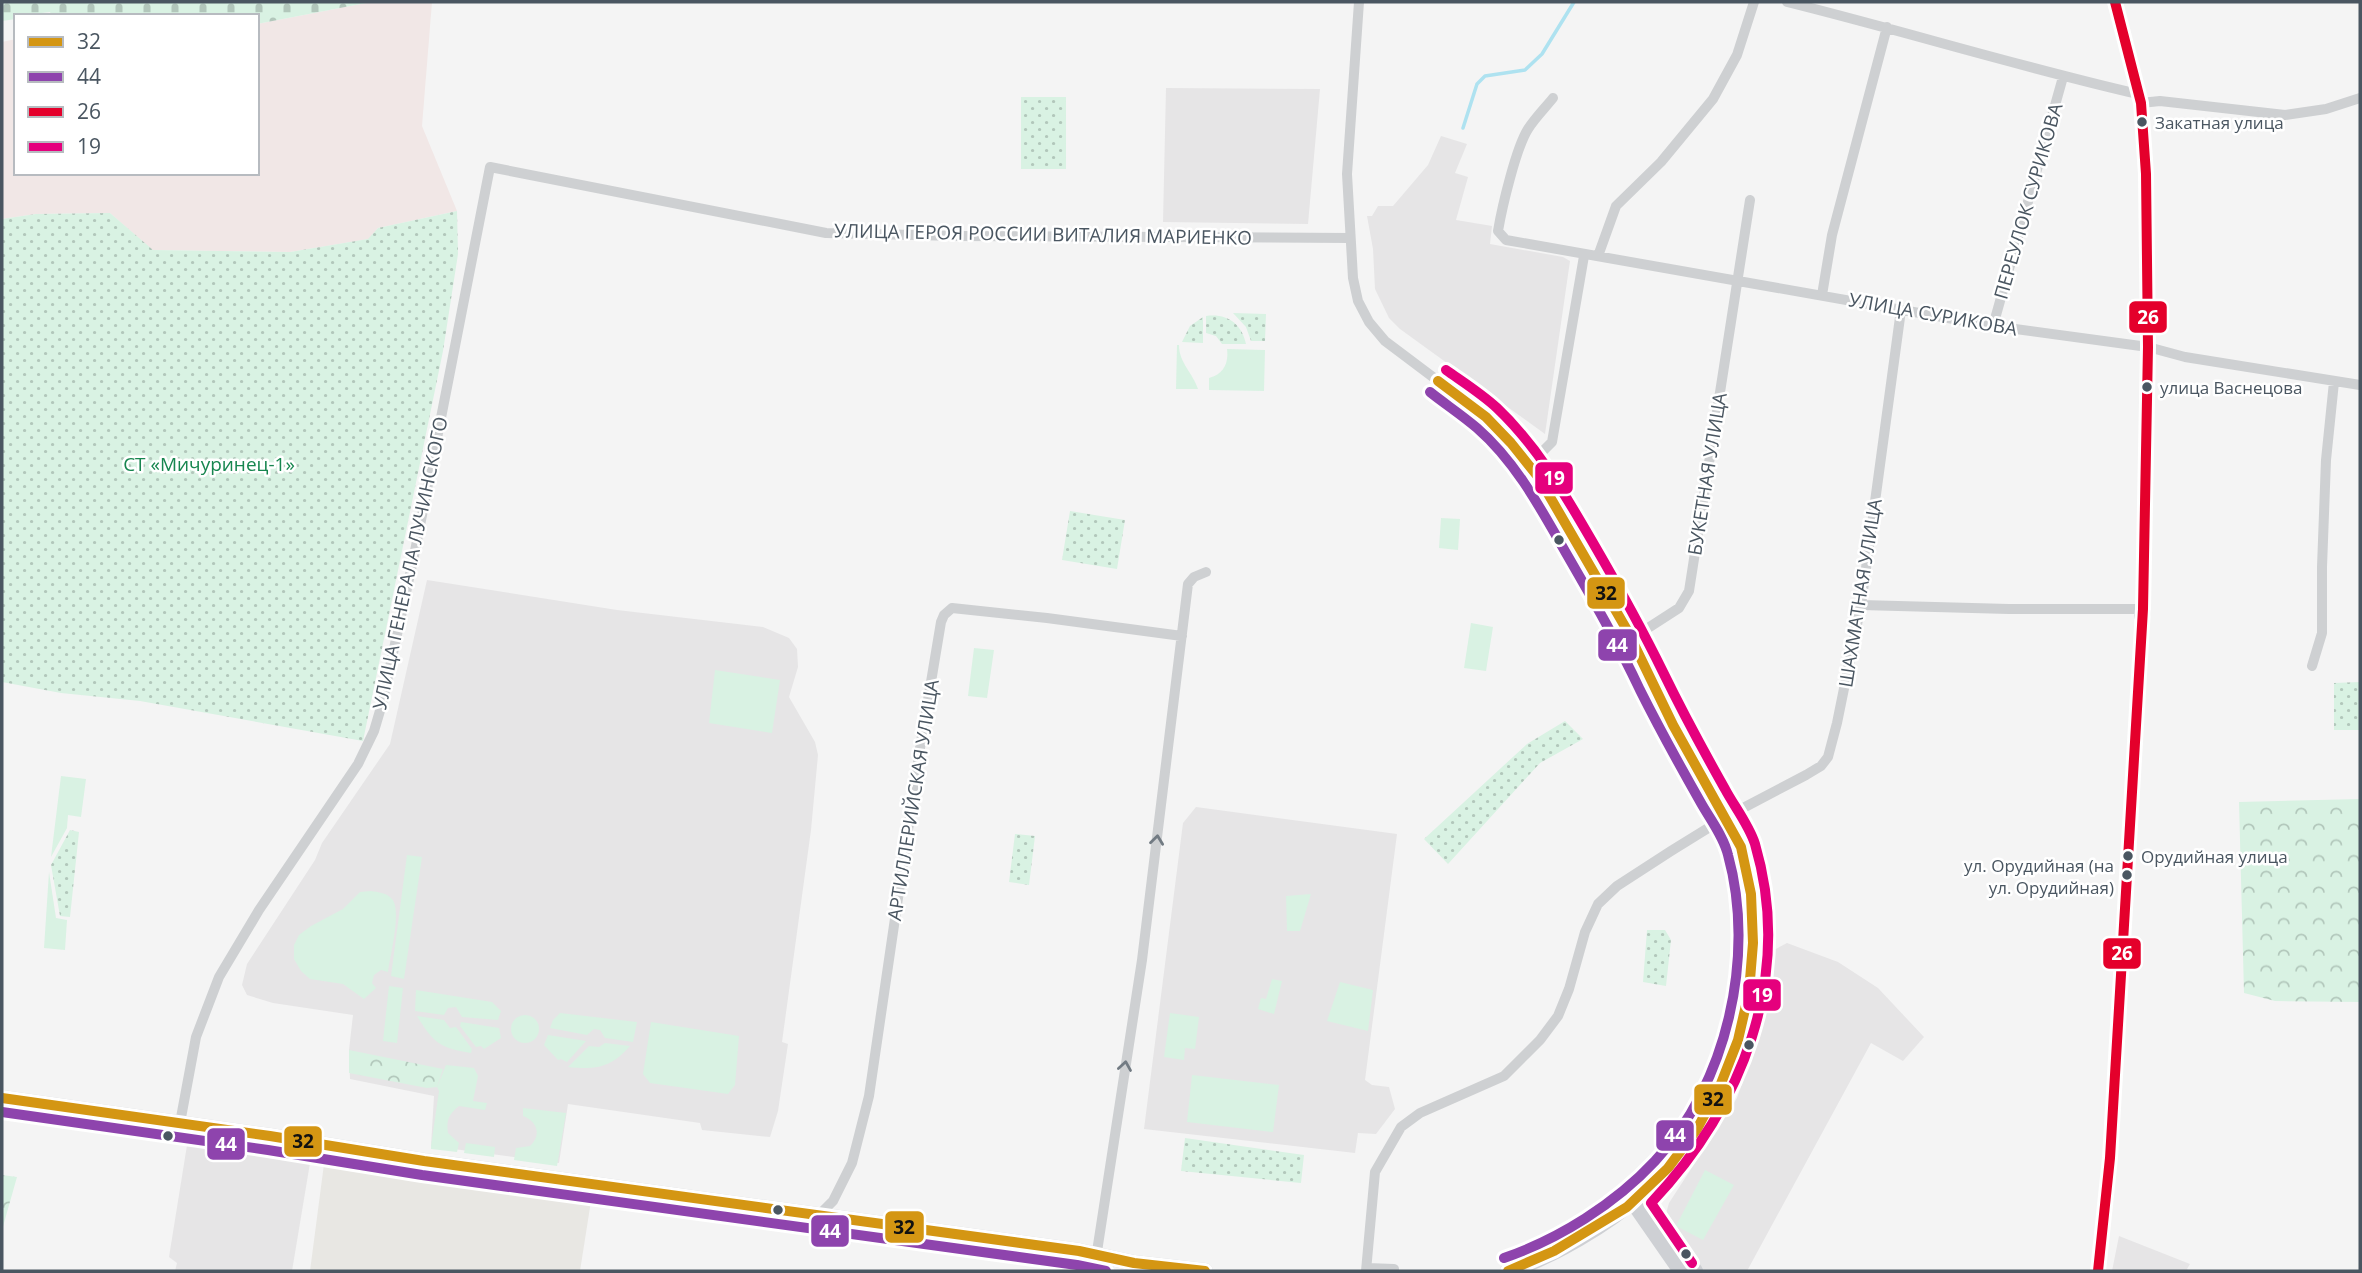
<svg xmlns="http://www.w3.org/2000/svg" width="2362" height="1273" font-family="'Open Sans',sans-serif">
<defs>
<pattern id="forest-crowns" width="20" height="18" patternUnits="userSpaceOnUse" patternTransform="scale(1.75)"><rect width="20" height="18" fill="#d9f2e3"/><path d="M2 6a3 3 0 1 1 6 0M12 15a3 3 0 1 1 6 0" fill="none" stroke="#b2c7bb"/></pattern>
<pattern id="cemetery-stones" width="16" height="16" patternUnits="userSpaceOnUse" patternTransform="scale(1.75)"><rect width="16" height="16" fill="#d9f2e3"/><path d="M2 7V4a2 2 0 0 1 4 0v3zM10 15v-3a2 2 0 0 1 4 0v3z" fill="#b2c7bb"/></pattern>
<pattern id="park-dots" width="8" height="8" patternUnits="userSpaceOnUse" patternTransform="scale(1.75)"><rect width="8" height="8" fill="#d9f2e3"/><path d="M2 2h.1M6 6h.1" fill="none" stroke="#b2c7bb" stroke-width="1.8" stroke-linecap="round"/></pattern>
</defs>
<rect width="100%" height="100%" fill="#f4f4f4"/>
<path fill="#e8e7e3" d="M 324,1164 L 487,1189 L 591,1201 L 580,1271 L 310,1271 Z"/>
<path fill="#e6e5e6" d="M 1166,88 L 1320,89 L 1308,224 L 1163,222 Z
M 1441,136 L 1467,144 L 1455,173 L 1468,177 L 1456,220 L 1492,226 L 1490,244 L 1563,257 L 1570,261 L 1545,434 L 1400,329 L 1389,318 L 1375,289 L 1373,249 L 1367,216 L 1372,216 L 1378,206 L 1393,206 L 1428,165 Z
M 427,580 L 617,610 L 763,627 L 789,638 L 797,649 L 798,667 L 789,697 L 815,742 L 818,755 L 811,830 L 782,1042 L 788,1044 L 778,1111 L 770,1137 L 702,1130 L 700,1123 L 568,1104 L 559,1163 L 431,1146 L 434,1096 L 350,1079 L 349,1050 L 353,1015 L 273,1003 L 247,995 L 242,985 L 247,964 L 315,860 L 322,843 L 390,744 Z
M 1196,807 L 1397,834 L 1365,1080 L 1372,1085 L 1389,1087 L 1395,1109 L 1376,1134 L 1358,1133 L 1355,1153 L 1144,1129 L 1183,823 Z
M 1787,943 L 1838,962 L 1878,988 L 1924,1037 L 1903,1061 L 1871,1043 L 1747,1271 L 1703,1271 L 1665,1217 L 1669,1203 L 1737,1098 L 1751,1059 L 1759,1004 L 1774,950 Z
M 188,1139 L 310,1163 L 292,1271 L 175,1271 L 177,1263 L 169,1257 Z
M 2119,1236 L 2190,1264 L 2187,1269 L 2189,1271 L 2112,1271 Z"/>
<path fill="#f1e7e6" d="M 371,2 L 432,2 L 422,126 L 457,211 L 378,228 L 369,239 L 290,252 L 152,250 L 110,213 L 36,214 L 2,219 L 2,42 L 16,39 L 16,173 L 257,173 L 257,24 Z"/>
<path fill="#d9f2e3" d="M 1177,345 L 1179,345 C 1179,363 1193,373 1198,389 L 1176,389 Z
M 1227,349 L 1265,350 L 1264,391 L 1209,390 L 1209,378 C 1223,374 1229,364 1227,349 Z
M 1441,518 L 1460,519 L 1458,550 L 1439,548 Z
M 1471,623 L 1493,627 L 1486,671 L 1464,668 Z
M 974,648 L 994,650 L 987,698 L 968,696 Z
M 715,670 L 780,680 L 772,733 L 709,723 Z
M 61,776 L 86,779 L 81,817 L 68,815 L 67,828 L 51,857 Z
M 407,855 L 422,857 L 404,979 L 391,976 Z
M 49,872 L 56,918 L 67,920 L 65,950 L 44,948 Z
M 371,891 C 378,892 387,893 392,899 C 402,910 390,956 388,972 L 381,970 L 374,975 L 372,983 L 376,988 L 364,999 L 343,984 L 310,979 L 301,971 L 294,959 L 294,945 L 299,935 L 311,926 L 343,909 L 360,892 Z
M 1311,894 L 1300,931 L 1287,931 L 1286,896 Z
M 1272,979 L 1282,981 L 1274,1014 L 1258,1009 L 1261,998 L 1266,999 Z
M 1340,982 L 1373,990 L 1368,1031 L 1327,1021 Z
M 389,986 L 403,988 L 397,1043 L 383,1041 Z
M 416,990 L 492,1002 L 501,1011 L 498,1020 L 462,1017 L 456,1007 L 448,1008 L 444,1015 L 415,1011 Z
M 560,1013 L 637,1022 L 633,1042 L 605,1038 L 600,1030 L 594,1029 L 587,1035 L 550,1028 L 553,1020 Z
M 1170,1013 L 1199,1017 L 1195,1049 L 1185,1048 L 1184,1060 L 1164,1057 Z
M511 1029a14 14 0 1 1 28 0a14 14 0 1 1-28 0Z
M 417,1016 L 444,1020 L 450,1028 L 456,1027 L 472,1049 L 471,1053 C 439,1048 433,1042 417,1016 Z
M 461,1022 L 499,1028 L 501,1038 L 484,1049 L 481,1046 L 476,1047 L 460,1026 Z
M 651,1022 L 739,1036 L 735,1085 L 728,1094 L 650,1083 L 643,1074 Z
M 548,1035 L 586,1041 L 567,1062 L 561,1059 L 558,1060 L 544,1045 Z
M 605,1043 L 630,1046 C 611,1068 595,1070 568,1067 L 589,1046 L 599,1047 Z
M 446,1065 L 474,1068 L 478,1076 L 473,1101 L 487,1103 L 485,1110 L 459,1106 C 449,1114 446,1120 448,1133 L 459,1143 L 457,1152 L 431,1149 L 431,1146 L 439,1091 L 437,1087 Z
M 1192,1075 L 1279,1085 L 1273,1132 L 1187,1122 Z
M 523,1108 L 566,1113 L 557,1166 L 514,1160 L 516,1148 L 530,1146 C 542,1135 537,1121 523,1116 Z
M 466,1143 L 495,1147 L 494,1157 L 464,1153 Z
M 1705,1170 L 1734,1185 L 1703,1240 L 1676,1226 Z"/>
<path fill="url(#forest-crowns)" d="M 2360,799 L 2360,1002 L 2275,1001 L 2244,993 L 2239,802 Z
M 349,1050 L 443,1069 L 437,1087 L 427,1088 L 349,1073 Z
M 2,1175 L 17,1177 L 2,1230 Z"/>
<path fill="url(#cemetery-stones)" d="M 2,2 L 371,2 L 257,24 L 257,16 L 52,16 L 50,12 L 16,16 L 16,19 L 2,21 Z"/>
<path fill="url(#park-dots)" d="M 1021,97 L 1066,97 L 1066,169 L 1021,169 Z
M 457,211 L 458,254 L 443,351 L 363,741 L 140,701 L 61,693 L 2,682 L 2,219 L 36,214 L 110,213 L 153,250 L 290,252 L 368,239 L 378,228 Z
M 1233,313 L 1266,314 L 1265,341 L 1251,341 L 1246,327 Z
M 1206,316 C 1227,313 1242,324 1246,344 L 1222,344 L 1216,336 L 1206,333 Z
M 1203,317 L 1203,343 L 1182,342 L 1190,326 Z
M 1070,511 L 1125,520 L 1117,569 L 1062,560 Z
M 2360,682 L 2360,730 L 2334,730 L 2334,683 Z
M 1565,721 L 1583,739 L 1540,763 L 1448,864 L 1424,839 L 1527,744 Z
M 70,830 L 79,832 L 70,917 L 60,916 L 51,865 Z
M 1015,834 L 1035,836 L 1029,885 L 1009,882 Z
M 1647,930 L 1665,930 L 1671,940 L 1666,986 L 1643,982 Z
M 1185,1138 L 1304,1155 L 1301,1183 L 1181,1171 Z"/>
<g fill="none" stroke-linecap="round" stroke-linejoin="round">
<path stroke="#aee2f0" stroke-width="3.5" d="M 1463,128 L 1477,84 L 1485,76 L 1525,70 L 1542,54 L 1574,2"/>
<path stroke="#ced0d2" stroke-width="10" d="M 1359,2 L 1347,174 L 1353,278 L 1358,301 L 1369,322 L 1385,341 L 1486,417 L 1511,443 L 1539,478 L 1627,630 L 1673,725 L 1741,847 C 1778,973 1732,1104 1641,1194
M 1787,2 C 1904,31 2020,67 2138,94
M 1553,98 C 1545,108 1535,118 1528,129 C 1516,148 1502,207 1498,231 L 1506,240 L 1993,326 L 2148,347 L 2185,357 L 2360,385
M 2141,103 L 2160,101 L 2285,115 L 2326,109 L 2360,98
M 1598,256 L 1616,206 L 1661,162 L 1713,99 L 1737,55 L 1754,2
M 1822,295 L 1832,235 L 1887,27
M 1993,326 L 2063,77
M 1529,465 L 1552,442 L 1584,256
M 1861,605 L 2009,609 L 2143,609
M 1631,639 L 1679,608 L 1689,591 L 1750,200
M 2312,666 L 2322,633 L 2322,567 L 2326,460 L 2334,382
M 180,1123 L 196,1037 L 219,977 L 259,910 L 358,764 L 374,731 L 382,704 L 415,551 L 490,167 L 826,233 L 958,236 L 1350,238
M 819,1215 L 833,1201 L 852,1163 L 869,1096 L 920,748 L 941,622 L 944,615 L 952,608 L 1047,618 L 1182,636
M 1367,1268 L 1394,1269
M 1094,1271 L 1142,960 L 1188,584 L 1194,577 L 1206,572
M 1366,1271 L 1375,1172 L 1401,1127 L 1420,1113 L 1504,1076 L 1540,1040 L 1558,1016 L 1569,989 L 1585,932 L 1598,904 L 1617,886 L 1671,851 L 1726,817 L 1806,775 L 1821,766 L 1828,757 L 1837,723 L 1861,605 L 1901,310"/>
<path stroke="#ced0d4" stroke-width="16" d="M 2142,616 L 2143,609
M 2,1098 L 270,1136 L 424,1161 L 1079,1251 L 1134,1263 L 1205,1271
M 1633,1202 L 1681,1271
M 1508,1271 C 1550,1258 1609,1224 1641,1194 L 1695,1271"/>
<g stroke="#fff" stroke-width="16">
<path id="bus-1" d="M 1438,381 L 1486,417 L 1511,443 L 1539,478 L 1627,630 L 1673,725 L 1741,847 L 1751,894 L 1753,943 L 1749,992 L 1738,1040 L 1720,1086 L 1697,1129 L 1668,1168 L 1627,1207 L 1554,1251 L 1508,1271
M 2,1098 L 270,1136 L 424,1161 L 1079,1251 L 1134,1263 L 1205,1271"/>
</g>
<g stroke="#fff" stroke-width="16">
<path id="bus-2" d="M 1430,392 C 1445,404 1462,415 1477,428 C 1516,462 1541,509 1566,553 C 1592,598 1618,643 1640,690 C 1659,728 1680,766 1701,803 C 1710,819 1724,837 1728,855 C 1756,956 1727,1084 1655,1161 C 1615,1204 1559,1239 1504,1258
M 2,1112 L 268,1150 L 422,1175 L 1077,1265 L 1106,1271"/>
</g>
<g stroke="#fff" stroke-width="16">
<path id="bus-3" d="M 2098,1271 L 2110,1158 L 2143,609 L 2148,347 L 2146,174 L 2141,103 L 2115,2"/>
</g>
<g stroke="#fff" stroke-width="16">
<path id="bus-4" d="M 1446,370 C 1463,382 1482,394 1497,408 C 1538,447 1564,493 1592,541 C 1617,584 1641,627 1663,672 C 1682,711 1703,750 1725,789 C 1734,806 1749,825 1755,844 C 1794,977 1742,1107 1651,1203 L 1692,1263"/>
</g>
<use href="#bus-1" stroke="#d49613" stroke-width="10"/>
<use href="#bus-2" stroke="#8e44ad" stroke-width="10"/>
<use href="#bus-3" stroke="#e4002b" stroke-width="10"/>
<use href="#bus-4" stroke="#e5007d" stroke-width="10"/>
</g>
<defs><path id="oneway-chevron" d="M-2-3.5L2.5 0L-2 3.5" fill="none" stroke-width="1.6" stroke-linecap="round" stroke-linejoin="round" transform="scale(1.75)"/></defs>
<g stroke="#727b83">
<use href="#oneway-chevron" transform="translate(1157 840) rotate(-83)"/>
<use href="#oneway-chevron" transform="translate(1125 1066) rotate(-81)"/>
</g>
<g fill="#4a5661" stroke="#fff" stroke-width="2.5">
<circle cx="2142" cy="122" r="6"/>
<circle cx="2147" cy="387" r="6"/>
<circle cx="1559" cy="540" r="6"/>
<circle cx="2128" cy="856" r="6"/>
<circle cx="2127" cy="875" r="6"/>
<circle cx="1749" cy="1045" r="6"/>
<circle cx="168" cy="1136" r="6"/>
<circle cx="778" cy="1210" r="6"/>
<circle cx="1686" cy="1254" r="6"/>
</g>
<g text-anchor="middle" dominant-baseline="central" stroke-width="5" stroke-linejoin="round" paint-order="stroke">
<g font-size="17" fill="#4a5661" stroke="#fff" text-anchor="start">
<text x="2155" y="122">Закатная улица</text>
<text x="2160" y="387">улица Васнецова</text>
<text x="2141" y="856">Орудийная улица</text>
<text x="2114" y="865" text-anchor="end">ул. Орудийная (на<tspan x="2114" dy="22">ул. Орудийная)</tspan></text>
</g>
<g font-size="19" fill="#4a5661" stroke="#fff">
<text transform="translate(2028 201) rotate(-74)">ПЕРЕУЛОК СУРИКОВА</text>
<text transform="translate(1043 234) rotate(1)">УЛИЦА ГЕРОЯ РОССИИ ВИТАЛИЯ МАРИЕНКО</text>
<text transform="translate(1933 314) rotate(10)">УЛИЦА СУРИКОВА</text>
<text transform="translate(1707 474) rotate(-81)">БУКЕТНАЯ УЛИЦА</text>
<text transform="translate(410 563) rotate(-78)">УЛИЦА ГЕНЕРАЛА ЛУЧИНСКОГО</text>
<text transform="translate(1860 593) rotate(-81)">ШАХМАТНАЯ УЛИЦА</text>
<text transform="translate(913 800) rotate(-81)">АРТИЛЛЕРИЙСКАЯ УЛИЦА</text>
</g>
<g font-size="19" fill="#17864f" stroke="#fff">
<text x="209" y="464">СТ «Мичуринец-1»</text>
</g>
</g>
<g stroke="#fff" stroke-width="2.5">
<rect x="2128" y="300" width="40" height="34" rx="7" fill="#e4002b"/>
<rect x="1534" y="461" width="40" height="34" rx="7" fill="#e5007d"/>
<rect x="1586" y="576" width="40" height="34" rx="7" fill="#d49613"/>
<rect x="1597" y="628" width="41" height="34" rx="7" fill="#8e44ad"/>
<rect x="2102" y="937" width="40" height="33" rx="7" fill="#e4002b"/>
<rect x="1742" y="978" width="40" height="34" rx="7" fill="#e5007d"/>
<rect x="1693" y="1083" width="40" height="33" rx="7" fill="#d49613"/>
<rect x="1655" y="1119" width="40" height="33" rx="7" fill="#8e44ad"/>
<rect x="283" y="1125" width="40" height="33" rx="7" fill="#d49613"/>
<rect x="206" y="1127" width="40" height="34" rx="7" fill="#8e44ad"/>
<rect x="884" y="1210" width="41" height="34" rx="7" fill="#d49613"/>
<rect x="810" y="1214" width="40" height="34" rx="7" fill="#8e44ad"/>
</g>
<g font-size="19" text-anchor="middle" font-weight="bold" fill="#fff">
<text x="2148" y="324">26</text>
<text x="1554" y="485">19</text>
<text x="1617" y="652">44</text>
<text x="2122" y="960">26</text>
<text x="1762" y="1002">19</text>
<text x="1675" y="1142">44</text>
<text x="226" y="1151">44</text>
<text x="830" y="1238">44</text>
</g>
<g font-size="19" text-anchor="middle" font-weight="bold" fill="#111">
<text x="1606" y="600">32</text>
<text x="1713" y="1106">32</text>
<text x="303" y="1148">32</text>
<text x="904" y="1234">32</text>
</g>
<rect width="2362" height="1273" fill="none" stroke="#4a5661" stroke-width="7"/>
<rect x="14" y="14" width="245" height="161" fill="#ffffff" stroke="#b7bbc0" stroke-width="2"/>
<rect x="28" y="37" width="35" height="10" fill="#d49613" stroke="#b7bbc0" stroke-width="2"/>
<text x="77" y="49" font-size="21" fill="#4a5661">32</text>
<rect x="28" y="72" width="35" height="10" fill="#8e44ad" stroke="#b7bbc0" stroke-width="2"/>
<text x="77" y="84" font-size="21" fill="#4a5661">44</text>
<rect x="28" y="107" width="35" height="10" fill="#e4002b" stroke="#b7bbc0" stroke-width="2"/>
<text x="77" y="119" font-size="21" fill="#4a5661">26</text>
<rect x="28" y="142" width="35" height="10" fill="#e5007d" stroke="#b7bbc0" stroke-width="2"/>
<text x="77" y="154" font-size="21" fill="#4a5661">19</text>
</svg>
